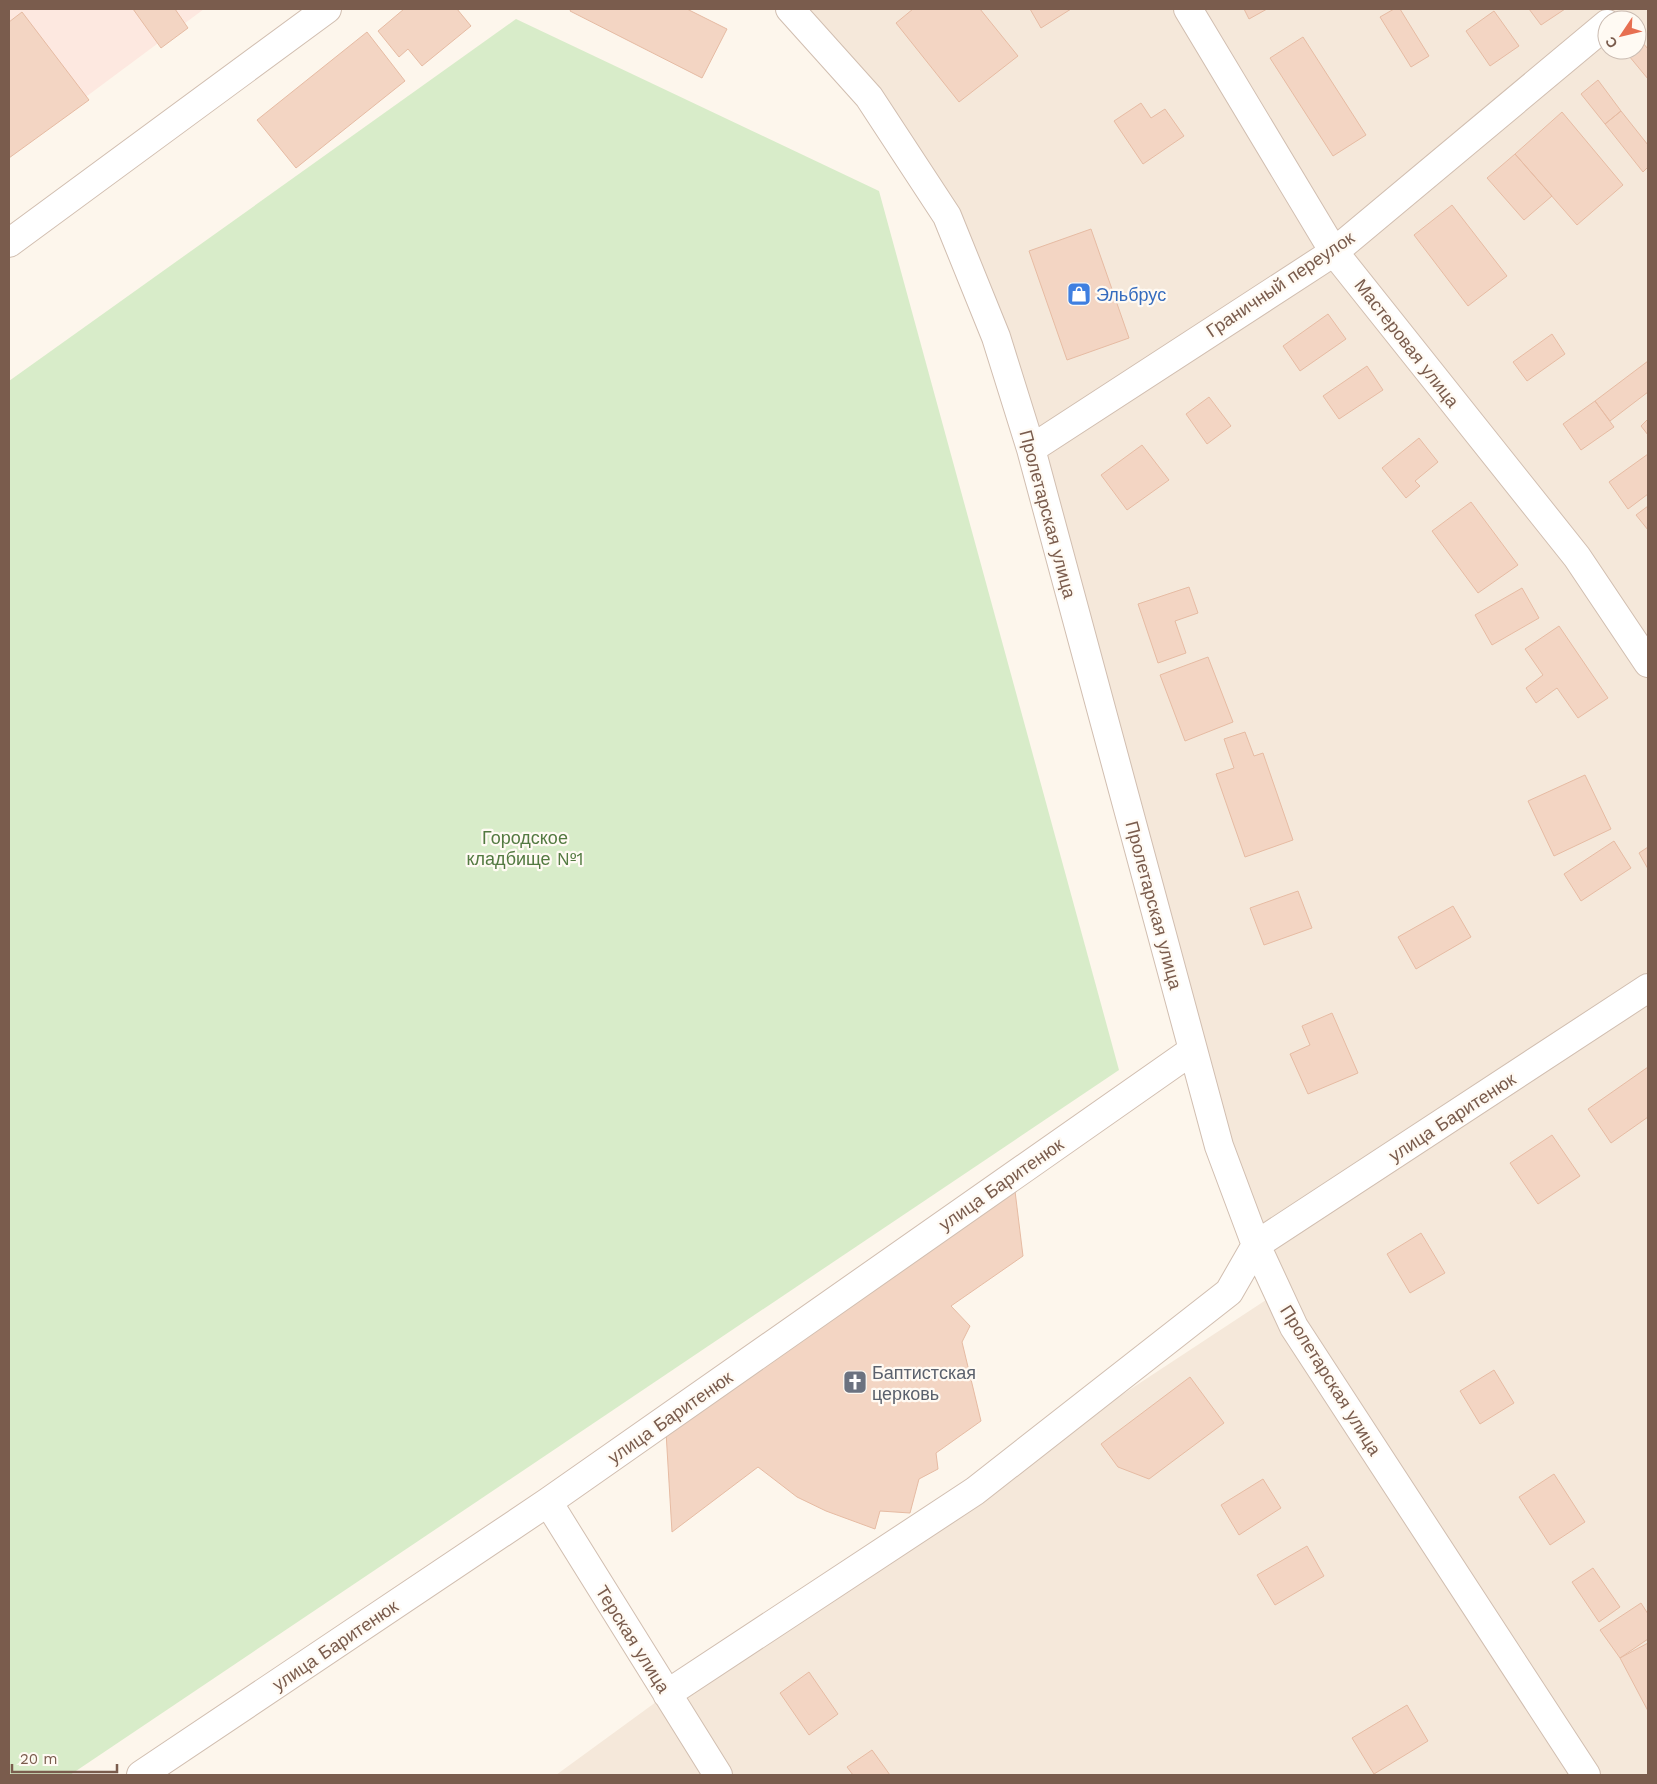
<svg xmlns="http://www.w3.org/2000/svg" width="1657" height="1784" font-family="'Work Sans',sans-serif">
<rect width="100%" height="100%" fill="#fdf6ec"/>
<path fill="#f5e8da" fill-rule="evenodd" d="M 790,9 L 1648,9 L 1648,1775 L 556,1775 L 667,1694 L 1278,1292 L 1256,1245 L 1031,449 L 953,230 ZM 1607,20 L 1637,20 L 1637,50 L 1607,50 Z"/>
<path fill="#fde8e0" d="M 9,9 L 204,9 L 9,154 Z"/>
<path fill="#d8ecc9" d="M 516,19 L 879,191 L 1119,1070 L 70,1775 L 9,1775 L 9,381 Z"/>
<path fill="#f3d5c3" stroke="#e6bba3" d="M 133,9 L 175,9 L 188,28 L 161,48 Z
M 404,9 L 457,9 L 471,26 L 422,66 L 408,49 L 399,57 L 378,31 Z
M 571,9 L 687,9 L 727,29 L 702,78 L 570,11 Z
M 913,9 L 980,9 L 1018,56 L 959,102 L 896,23 Z
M 1030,9 L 1071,9 L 1041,28 Z
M 1244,9 L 1267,9 L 1249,19 Z
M 1394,9 L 1400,9 L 1429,56 L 1411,67 L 1380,17 Z
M 1529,9 L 1565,9 L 1541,25 Z
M 1494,11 L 1519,46 L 1490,66 L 1466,31 Z
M 22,12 L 89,100 L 9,158 L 9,22 Z
M 367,32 L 405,81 L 296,168 L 257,120 Z
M 1303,37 L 1366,135 L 1333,156 L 1270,58 Z
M 1643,43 L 1648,49 L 1648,79 L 1629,56 Z
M 1598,80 L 1621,111 L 1605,124 L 1581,94 Z
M 1141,103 L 1151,118 L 1165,109 L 1184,136 L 1143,164 L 1114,121 Z
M 1621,111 L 1648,145 L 1648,167 L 1643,172 L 1605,124 Z
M 1562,112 L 1623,185 L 1577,225 L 1515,154 Z
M 1515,154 L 1552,196 L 1524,220 L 1487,178 Z
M 1452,205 L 1507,276 L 1468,306 L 1414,235 Z
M 1091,229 L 1129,338 L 1067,360 L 1029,251 Z
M 1328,314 L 1346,339 L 1300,371 L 1283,346 Z
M 1552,334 L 1565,354 L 1527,381 L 1513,362 Z
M 1648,361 L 1648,392 L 1610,421 L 1595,401 Z
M 1367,366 L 1383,390 L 1339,419 L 1323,396 Z
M 1209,397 L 1231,426 L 1207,444 L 1186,414 Z
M 1595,401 L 1614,427 L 1581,450 L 1563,424 Z
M 1648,419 L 1648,435 L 1641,426 Z
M 1419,438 L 1438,462 L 1415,481 L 1420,486 L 1406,498 L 1382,468 Z
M 1142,445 L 1169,480 L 1127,510 L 1101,475 Z
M 1648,454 L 1648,494 L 1628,509 L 1609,482 Z
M 1471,502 L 1518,565 L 1478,593 L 1432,531 Z
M 1648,506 L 1648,530 L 1636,515 Z
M 1189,587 L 1198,613 L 1175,621 L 1186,653 L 1158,663 L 1138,604 Z
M 1522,588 L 1539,618 L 1492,645 L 1475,615 Z
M 1559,626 L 1608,698 L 1578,718 L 1557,688 L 1536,703 L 1526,688 L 1543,675 L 1525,649 Z
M 1208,657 L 1233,722 L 1185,741 L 1160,675 Z
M 1245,732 L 1254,756 L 1263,753 L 1293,840 L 1245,857 L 1216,774 L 1234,768 L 1224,739 Z
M 1585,775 L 1611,829 L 1554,856 L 1528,801 Z
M 1614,841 L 1631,868 L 1581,901 L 1564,874 Z
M 1648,847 L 1648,869 L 1639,853 Z
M 1298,891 L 1312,928 L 1264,945 L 1250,908 Z
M 1453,906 L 1471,937 L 1416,969 L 1398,937 Z
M 1332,1013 L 1358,1073 L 1308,1094 L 1290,1054 L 1310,1045 L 1302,1026 Z
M 1648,1067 L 1648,1117 L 1611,1143 L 1588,1109 Z
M 1552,1135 L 1580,1176 L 1538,1204 L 1510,1163 Z
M 1015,1191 L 1023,1256 L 951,1306 L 970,1326 L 962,1342 L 981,1421 L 936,1453 L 938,1469 L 919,1479 L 910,1513 L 880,1511 L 875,1529 L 826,1511 L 797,1497 L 758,1467 L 672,1532 L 666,1432 Z
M 1421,1233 L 1445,1273 L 1410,1293 L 1387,1254 Z
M 1494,1370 L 1514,1403 L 1480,1424 L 1460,1391 Z
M 1190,1377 L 1224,1423 L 1149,1479 L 1118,1467 L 1101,1444 Z
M 1554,1474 L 1585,1522 L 1550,1545 L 1519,1497 Z
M 1263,1479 L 1281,1508 L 1239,1535 L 1221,1505 Z
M 1307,1546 L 1324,1576 L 1275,1605 L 1257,1575 Z
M 1593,1568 L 1620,1607 L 1599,1622 L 1572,1582 Z
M 1641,1603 L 1648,1614 L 1648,1639 L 1620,1658 L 1600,1630 Z
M 1648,1643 L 1648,1711 L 1620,1658 Z
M 809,1672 L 838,1714 L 809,1735 L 780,1693 Z
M 1407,1705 L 1428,1741 L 1374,1774 L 1352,1738 Z
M 872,1750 L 890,1775 L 853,1775 L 847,1767 Z"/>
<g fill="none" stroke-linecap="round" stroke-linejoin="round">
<g stroke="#d1beb0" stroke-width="30">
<path id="minor" d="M 790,9 L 869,97 L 947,216 L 996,337 L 1031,449 L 1219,1146 L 1256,1245 L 1294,1327 L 1586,1775
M 1188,9 L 1334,252 L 1577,557 L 1648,663
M 9,243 L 327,9
M 1031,449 L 1334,252 L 1607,24
M 548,1502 L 718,1775
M 667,1694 L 975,1491 L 1229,1292 L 1256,1245 L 1648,988
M 141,1775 L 548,1502 L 1193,1050"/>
</g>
<use href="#minor" stroke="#fff" stroke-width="28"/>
</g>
<defs>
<g id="shop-square" transform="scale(1.25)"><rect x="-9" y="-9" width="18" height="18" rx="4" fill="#3f7fe0" stroke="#fffaf3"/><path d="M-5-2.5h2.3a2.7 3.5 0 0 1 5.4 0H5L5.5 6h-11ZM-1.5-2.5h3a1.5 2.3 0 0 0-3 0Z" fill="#fff"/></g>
<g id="church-square" transform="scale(1.25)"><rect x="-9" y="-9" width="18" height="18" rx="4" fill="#6b7280" stroke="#fffaf3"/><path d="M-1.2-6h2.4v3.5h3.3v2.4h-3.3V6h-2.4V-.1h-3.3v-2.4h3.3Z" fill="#fff"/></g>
</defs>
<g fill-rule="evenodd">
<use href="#shop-square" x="1079" y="294"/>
<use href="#church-square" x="855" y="1382"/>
</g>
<g text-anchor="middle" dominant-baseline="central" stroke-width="4.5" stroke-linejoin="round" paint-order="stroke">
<g font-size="18" fill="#7a5c4d" stroke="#fffaf3">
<text transform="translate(1280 284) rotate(-34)">Граничный переулок</text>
<text transform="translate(1407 343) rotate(52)">Мастеровая улица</text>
<text transform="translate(1048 514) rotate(75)">Пролетарская улица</text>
<text transform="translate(1154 905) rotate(75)">Пролетарская улица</text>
<text transform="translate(1452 1117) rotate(-33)">улица Баритенюк</text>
<text transform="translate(1001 1184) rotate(-35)">улица Баритенюк</text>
<text transform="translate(1331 1380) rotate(58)">Пролетарская улица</text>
<text transform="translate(670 1417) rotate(-35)">улица Баритенюк</text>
<text transform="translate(633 1639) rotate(58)">Терская улица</text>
<text transform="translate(335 1645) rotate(-34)">улица Баритенюк</text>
</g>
<g font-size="18" fill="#366cbe" stroke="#fffaf3" text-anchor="start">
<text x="1096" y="294">Эльбрус</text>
</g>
<g font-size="18" fill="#537a41" stroke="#fffaf3">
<text x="525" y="837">Городское<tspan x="525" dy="21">кладбище №1</tspan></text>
</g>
<g font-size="18" fill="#5b616d" stroke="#fffaf3" text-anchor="start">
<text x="872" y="1372">Баптистская<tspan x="872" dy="21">церковь</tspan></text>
</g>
</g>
<rect width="1657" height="1784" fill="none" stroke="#7a5c4d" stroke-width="20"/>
<g transform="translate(1622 35) rotate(235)"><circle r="24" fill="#fffaf3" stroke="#cabbb1"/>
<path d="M0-4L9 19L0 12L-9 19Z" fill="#e76f51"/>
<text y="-8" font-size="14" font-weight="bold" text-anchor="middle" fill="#7a5c4d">С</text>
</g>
<path d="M12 1764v8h105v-8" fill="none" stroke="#7a5c4d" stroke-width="2.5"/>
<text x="20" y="1764" font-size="15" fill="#7a5c4d" stroke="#fffaf3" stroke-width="4" paint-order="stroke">20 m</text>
</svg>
